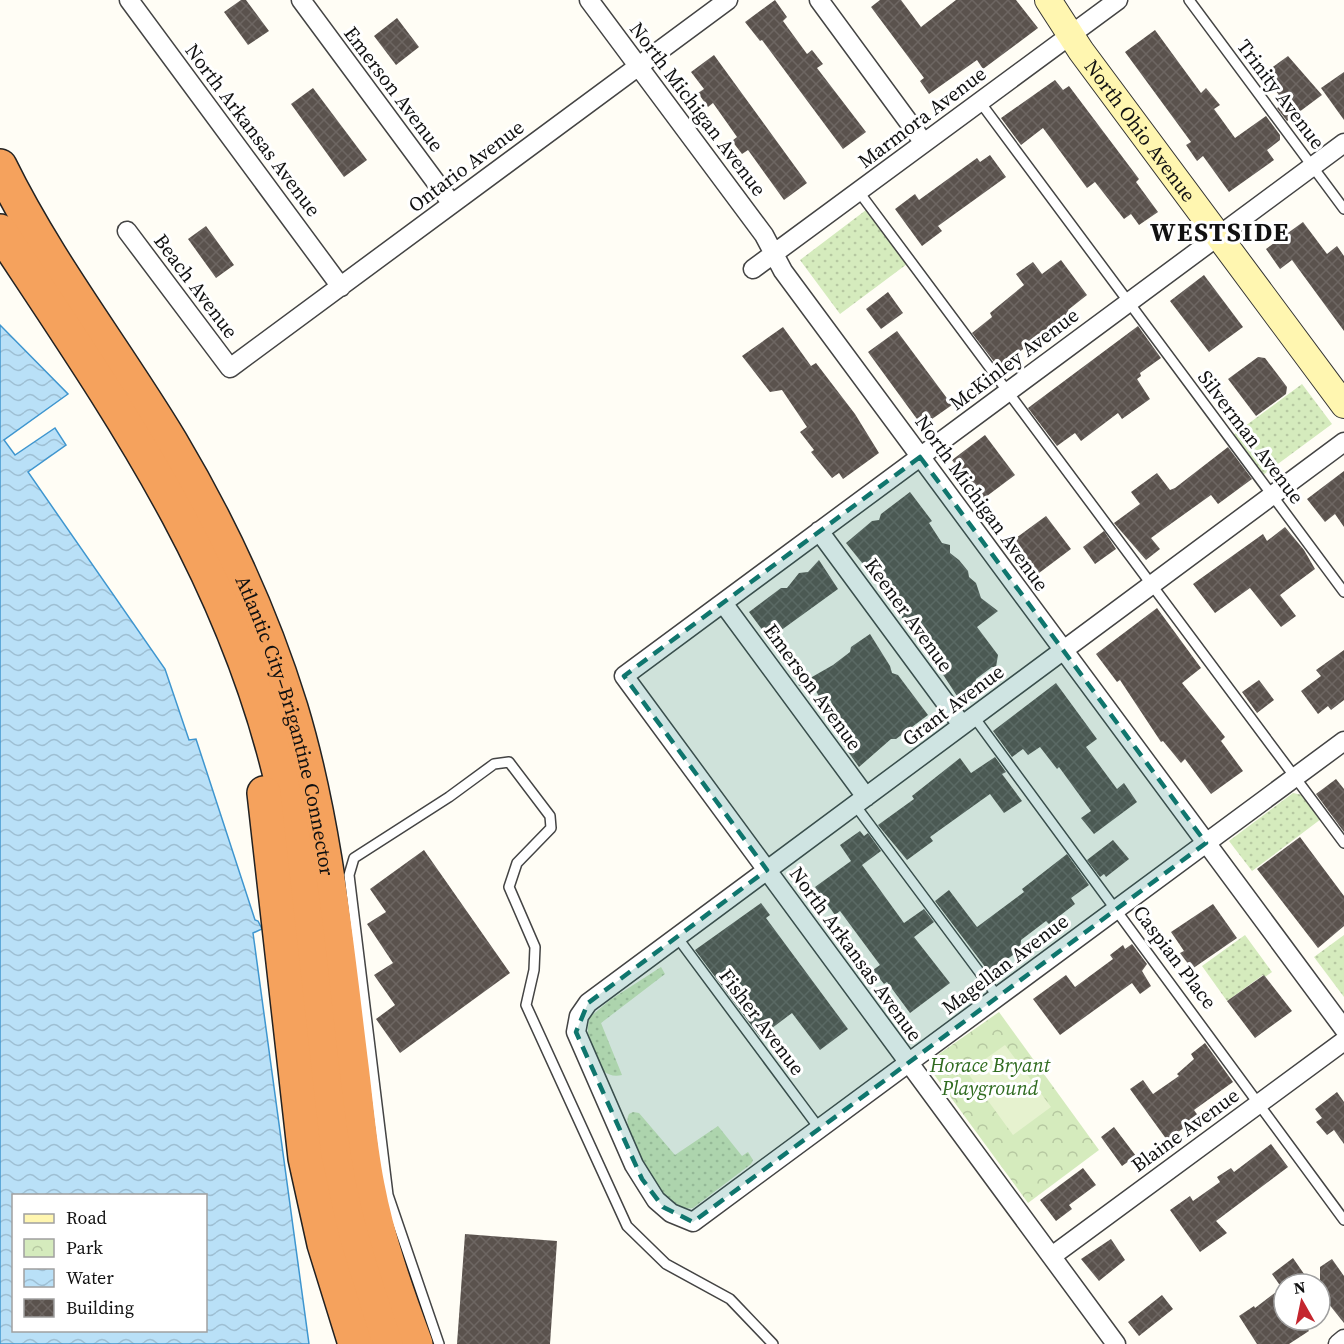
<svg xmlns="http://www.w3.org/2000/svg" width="1344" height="1344" font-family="'Source Serif 4',serif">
<defs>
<pattern id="grass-dots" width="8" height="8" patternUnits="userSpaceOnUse" patternTransform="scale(1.5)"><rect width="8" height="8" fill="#d5ebbd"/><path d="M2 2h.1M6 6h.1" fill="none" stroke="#b6c8a1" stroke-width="1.8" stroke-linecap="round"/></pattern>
<pattern id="park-crowns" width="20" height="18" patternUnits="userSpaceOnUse" patternTransform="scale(1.5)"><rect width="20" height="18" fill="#d5ebbd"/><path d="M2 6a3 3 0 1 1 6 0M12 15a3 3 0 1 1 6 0" fill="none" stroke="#b6c8a1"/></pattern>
<pattern id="water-waves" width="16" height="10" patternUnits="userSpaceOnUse" patternTransform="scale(1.5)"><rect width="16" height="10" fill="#b9e0f7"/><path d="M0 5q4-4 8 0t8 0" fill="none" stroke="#9ebfd3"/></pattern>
<pattern id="building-cross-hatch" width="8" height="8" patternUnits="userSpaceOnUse" patternTransform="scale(1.5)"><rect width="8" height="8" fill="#5a524d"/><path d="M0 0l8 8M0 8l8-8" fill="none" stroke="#6d6662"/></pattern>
</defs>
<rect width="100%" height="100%" fill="#fffdf5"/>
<path fill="url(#grass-dots)" d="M 866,210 L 907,264 L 840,314 L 800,260 Z
M 1302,384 L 1332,424 L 1263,475 L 1233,435 Z
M 1293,793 L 1303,795 L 1321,819 L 1252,871 L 1229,841 Z
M 1245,935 L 1272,972 L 1265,977 L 1263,975 L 1227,1001 L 1202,966 Z
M 1344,935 L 1344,997 L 1314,957 Z
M 661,967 L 665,974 L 601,1023 L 622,1075 C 594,1082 583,1037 590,1017 L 610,1000 Z
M 633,1112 L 639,1113 L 675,1155 L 718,1126 L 742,1156 L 748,1152 L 753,1160 L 751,1164 L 693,1208 C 684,1209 674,1207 667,1201 C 653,1189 620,1130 629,1114 Z"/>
<path fill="url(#park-crowns)" d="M 999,1012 L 1099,1150 L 1028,1203 L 930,1069 L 939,1054 Z"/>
<path fill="#e6f2cf" d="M 1005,1045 L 1051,1107 L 1013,1135 L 967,1072 Z"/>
<path fill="url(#water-waves)" stroke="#3f96cf" stroke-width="1.5" fill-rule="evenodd" d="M 0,325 L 68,394 L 4,440 L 15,455 L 55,428 L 66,445 L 28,472 L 165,669 L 189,740 L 196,739 L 255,920 L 258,921 L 262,929 L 253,933 L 309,1344 L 0,1344 ZM 14,1196 L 206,1196 L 206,1330 L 14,1330 Z"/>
<path fill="url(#building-cross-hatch)" d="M 241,0 L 246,0 L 269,31 L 248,45 L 224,12 Z
M 775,0 L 787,17 L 783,21 L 807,54 L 812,50 L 823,64 L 817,68 L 866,132 L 843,149 L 762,40 L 760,41 L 745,22 Z
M 880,0 L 901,0 L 921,27 L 956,0 L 1016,0 L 1038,28 L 983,69 L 977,60 L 929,94 L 920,81 L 924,78 L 871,7 Z
M 397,18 L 419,47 L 396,65 L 374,36 Z
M 1155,30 L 1201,93 L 1206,88 L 1220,105 L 1214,109 L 1235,138 L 1266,116 L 1280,135 L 1280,140 L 1267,150 L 1274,160 L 1229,192 L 1203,156 L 1197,161 L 1186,145 L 1191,142 L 1125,52 Z
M 714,55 L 807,183 L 784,200 L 748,150 L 742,154 L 732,141 L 737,137 L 713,103 L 708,107 L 698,93 L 704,89 L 691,72 Z
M 1288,56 L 1322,95 L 1287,121 L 1277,108 L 1282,105 L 1276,97 L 1279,95 L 1263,74 Z
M 1344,72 L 1344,120 L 1321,88 Z
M 1055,80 L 1063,90 L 1069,86 L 1139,179 L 1136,182 L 1158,212 L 1139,225 L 1131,214 L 1124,219 L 1095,182 L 1087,188 L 1043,128 L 1021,145 L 1001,118 Z
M 313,88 L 367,160 L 344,177 L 291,104 Z
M 990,155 L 1006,177 L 938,226 L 942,231 L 922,246 L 895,209 L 915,194 L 919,200 L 977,158 L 980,162 Z
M 1303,222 L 1327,254 L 1337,246 L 1344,256 L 1344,331 L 1292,260 L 1280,269 L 1266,249 Z
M 206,226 L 234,265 L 216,278 L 188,239 Z
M 1061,260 L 1087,295 L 1068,310 L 1071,315 L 998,367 L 972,333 L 992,317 L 990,313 L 1024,285 L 1016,274 L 1033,262 L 1042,274 Z
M 1204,275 L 1243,327 L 1209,352 L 1170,301 Z
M 888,292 L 903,313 L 881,329 L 866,309 Z
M 1138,326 L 1161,358 L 1140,373 L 1141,376 L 1137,379 L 1150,399 L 1122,419 L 1118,413 L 1081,441 L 1075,433 L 1057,446 L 1028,408 Z
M 783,327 L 811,366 L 816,363 L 855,414 L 879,453 L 843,479 L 839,473 L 832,478 L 811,452 L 814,450 L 800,432 L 807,427 L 782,390 L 770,392 L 742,356 Z
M 897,331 L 952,405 L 922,426 L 868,352 Z
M 1258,357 L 1265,358 L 1287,387 L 1286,394 L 1256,416 L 1228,379 Z
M 985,435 L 1015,475 L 979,502 L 956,472 L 959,470 L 952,460 Z
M 1228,447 L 1252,479 L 1218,504 L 1211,495 L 1151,538 L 1160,549 L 1146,560 L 1114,523 L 1140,504 L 1131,492 L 1157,473 L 1170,490 L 1175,488 Z
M 1344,471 L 1344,527 L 1335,514 L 1325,522 L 1307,499 Z
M 910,492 L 932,521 L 929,523 L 942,543 L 950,545 L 950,553 L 959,560 L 968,571 L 969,577 L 976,583 L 981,598 L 998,611 L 977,627 L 998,655 L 996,667 L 992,667 L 976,679 L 975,684 L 957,696 L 923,644 L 919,642 L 909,620 L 902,618 L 900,609 L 893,606 L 892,597 L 883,594 L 883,589 L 846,543 L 872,521 L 879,520 L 881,514 Z
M 1046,516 L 1071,549 L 1035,576 L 1009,543 Z
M 1285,527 L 1304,550 L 1315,569 L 1280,595 L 1296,616 L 1281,627 L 1250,588 L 1215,613 L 1193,584 L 1263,534 L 1267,541 Z
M 1104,531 L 1116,549 L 1095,564 L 1083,547 Z
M 819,560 L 838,589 L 769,639 L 749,612 L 781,588 L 787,588 L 799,573 L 808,572 Z
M 1157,608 L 1201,668 L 1182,683 L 1225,737 L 1221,741 L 1243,771 L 1211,794 L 1185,759 L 1181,763 L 1163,741 L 1161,742 L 1120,680 L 1117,682 L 1096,654 Z
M 870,634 L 890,666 L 892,673 L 898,675 L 928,715 L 896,739 L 891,739 L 859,767 L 839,739 L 846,733 L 834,724 L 831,700 L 824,706 L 816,691 L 798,685 L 833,665 L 850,652 L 851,647 Z
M 1344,650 L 1344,700 L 1331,710 L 1328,706 L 1318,714 L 1301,691 L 1321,676 L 1316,670 Z
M 1259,680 L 1274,700 L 1257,713 L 1242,692 Z
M 1056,683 L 1097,739 L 1086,747 L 1117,789 L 1124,783 L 1137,802 L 1094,834 L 1081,818 L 1091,811 L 1059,767 L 1057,769 L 1040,747 L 1028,755 L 1023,749 L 1012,757 L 993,731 Z
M 995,757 L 1006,772 L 1002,774 L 1022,801 L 1004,813 L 990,794 L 930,837 L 933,841 L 907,860 L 878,825 L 914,799 L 912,796 L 960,758 L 971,773 Z
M 1336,779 L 1344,789 L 1344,832 L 1316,794 Z
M 860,831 L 864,836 L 868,833 L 881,851 L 862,865 L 904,923 L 924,909 L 934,922 L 914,937 L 950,983 L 910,1013 L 887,982 L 884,984 L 873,970 L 880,965 L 840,911 L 835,915 L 815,887 L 851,861 L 840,845 Z
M 1300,837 L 1344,896 L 1344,926 L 1318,948 L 1257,869 Z
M 1113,840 L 1129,859 L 1106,877 L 1104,874 L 1100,877 L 1087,860 Z
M 424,850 L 510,973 L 400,1053 L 376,1019 L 395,1005 L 374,975 L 393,963 L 367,924 L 386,912 L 370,889 Z
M 1067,854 L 1089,885 L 1071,898 L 1075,904 L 1049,924 L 1046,921 L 1021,940 L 1020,950 L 989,972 L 935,901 L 949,890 L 977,927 L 1024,892 L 1022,889 Z
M 761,903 L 770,915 L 766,918 L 848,1029 L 820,1050 L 792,1013 L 760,1037 L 695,950 Z
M 1213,904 L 1237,938 L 1192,969 L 1180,953 L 1184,951 L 1171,932 Z
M 1132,944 L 1147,964 L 1142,971 L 1151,986 L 1140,994 L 1132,983 L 1060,1035 L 1033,999 L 1066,975 L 1075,987 L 1113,959 L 1110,955 L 1123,945 L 1125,949 Z
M 1264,975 L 1292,1011 L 1255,1038 L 1227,1001 Z
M 1205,1043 L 1233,1082 L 1194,1110 L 1199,1117 L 1167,1140 L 1130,1089 L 1143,1080 L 1153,1094 L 1179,1076 L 1177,1074 L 1194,1059 L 1191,1054 Z
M 1337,1092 L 1344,1102 L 1344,1144 L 1334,1130 L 1327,1135 L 1316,1122 L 1322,1118 L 1315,1109 Z
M 1114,1127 L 1136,1156 L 1122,1166 L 1101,1137 Z
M 1271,1144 L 1288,1167 L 1216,1221 L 1227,1233 L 1200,1252 L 1170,1210 L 1190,1196 L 1193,1201 L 1220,1182 L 1217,1177 L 1231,1168 L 1234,1172 Z
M 1083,1168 L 1096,1185 L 1069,1205 L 1072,1209 L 1056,1221 L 1040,1200 Z
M 465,1234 L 557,1241 L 550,1344 L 457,1344 Z
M 1111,1239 L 1125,1260 L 1099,1281 L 1081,1259 Z
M 1293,1258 L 1311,1284 L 1279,1284 L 1272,1274 Z
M 1332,1259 L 1344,1276 L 1344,1323 L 1320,1293 L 1320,1267 Z
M 1284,1286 L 1284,1320 L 1301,1320 L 1309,1331 L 1289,1344 L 1257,1344 L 1239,1316 L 1254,1306 L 1255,1308 Z
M 1162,1295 L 1173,1309 L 1139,1336 L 1128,1322 Z"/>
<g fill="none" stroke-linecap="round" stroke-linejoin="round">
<g stroke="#444" stroke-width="12">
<path id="lane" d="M 1189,0 L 1344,209
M 980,102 L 1344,592
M 859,192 L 1344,843
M 974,717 L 1344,1220
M 855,805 L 998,997
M 677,937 L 819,1128
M 439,1344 L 388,1195 L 349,875 L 354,858 L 449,797 L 494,764 L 509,762 L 550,816 L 551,828 L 517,863 L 509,887 L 535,947 L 534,970 L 526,1005 L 627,1226 L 666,1264 L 730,1299 L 773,1344"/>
</g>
<g stroke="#444" stroke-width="21">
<path id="street" d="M 129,0 L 341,287
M 301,0 L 452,204
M 589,0 L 764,235 L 783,271 L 1344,1029
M 819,0 L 924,143
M 127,231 L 230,368 L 728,0
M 753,269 L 1118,0
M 1344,442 L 588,1003 L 579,1016 L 576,1032 L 634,1165 L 656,1200 L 671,1213 L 693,1222 L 1344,741
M 819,531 L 962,725
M 723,603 L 866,797
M 1052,1256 L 1344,1041
M 1116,1344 L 624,676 L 1344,143
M 1338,1344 L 1344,1339"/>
</g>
<g stroke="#333" stroke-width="28">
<g id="secondary">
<path id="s1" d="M 1048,0 L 1081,51 L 1344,405"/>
</g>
</g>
<g stroke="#222" stroke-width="36">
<g id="highway">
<path id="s2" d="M 0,166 C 48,264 115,349 171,442 C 221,526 262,614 291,708 C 326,824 337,946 352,1066 C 357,1106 360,1146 368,1186 C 378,1239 397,1293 416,1344"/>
<path d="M 0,231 C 119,411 232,570 282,784 C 313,916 315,1050 339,1183 C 350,1238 368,1291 386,1344"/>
<path d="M 264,793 L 305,1158 L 324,1244 L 355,1344"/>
</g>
</g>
<use href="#lane" stroke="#fff" stroke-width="9"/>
<use href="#street" stroke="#fff" stroke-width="18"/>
<use href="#secondary" stroke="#fff6b0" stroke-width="26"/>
<use href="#highway" stroke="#f5a25d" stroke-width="33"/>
</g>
<path fill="#0f766e" fill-opacity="0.2" stroke="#0f766e" stroke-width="4.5" stroke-dasharray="12 8" stroke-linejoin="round" d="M 920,457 L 1206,843 L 693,1222 L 663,1207 L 642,1179 L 576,1032 L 588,1003 L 767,870 L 624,676 Z"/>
<g text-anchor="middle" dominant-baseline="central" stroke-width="6" stroke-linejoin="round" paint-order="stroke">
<g font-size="20" fill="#111" stroke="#fff">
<text transform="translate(394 89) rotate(53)">Emerson Avenue</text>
<text transform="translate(1281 94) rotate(53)">Trinity Avenue</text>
<text transform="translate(698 109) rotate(53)">North Michigan Avenue</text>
<text transform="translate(922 117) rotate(-37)">Marmora Avenue</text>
<text transform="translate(253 130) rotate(53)">North Arkansas Avenue</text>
<text stroke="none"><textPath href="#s1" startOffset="160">North Ohio Avenue</textPath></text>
<text transform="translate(466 166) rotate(-37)">Ontario Avenue</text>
<text transform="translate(196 286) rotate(53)">Beach Avenue</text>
<text transform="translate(1014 359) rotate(-37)">McKinley Avenue</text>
<text transform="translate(1251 437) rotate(53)">Silverman Avenue</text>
<text transform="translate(982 503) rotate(54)">North Michigan Avenue</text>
<text transform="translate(909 615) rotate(54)">Keener Avenue</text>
<text transform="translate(813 687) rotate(54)">Emerson Avenue</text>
<text transform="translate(953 705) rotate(-37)">Grant Avenue</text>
<text stroke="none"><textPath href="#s2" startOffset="633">Atlantic City–Brigantine Connector</textPath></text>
<text transform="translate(856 954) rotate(54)">North Arkansas Avenue</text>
<text transform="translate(1175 957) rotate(53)">Caspian Place</text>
<text transform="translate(1005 964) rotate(-37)">Magellan Avenue</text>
<text transform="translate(762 1022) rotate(53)">Fisher Avenue</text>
<text transform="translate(1185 1130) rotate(-36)">Blaine Avenue</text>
</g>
<g font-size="20" font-style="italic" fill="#2f6b1f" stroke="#fff">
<text x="990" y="1065">Horace Bryant<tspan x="990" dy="23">Playground</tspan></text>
</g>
<g font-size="26" font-weight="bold" letter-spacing="1.5" fill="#111" stroke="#fff">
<text x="1220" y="232">WESTSIDE</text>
</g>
</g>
<rect x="12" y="1194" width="195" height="138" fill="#ffffff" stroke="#a0a0a0" stroke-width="1.5"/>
<rect x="24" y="1214" width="30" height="9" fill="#fff6b0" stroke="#a0a0a0" stroke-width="1.5"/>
<text x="66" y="1224" font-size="18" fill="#111111">Road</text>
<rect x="24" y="1239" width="30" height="18" fill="url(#park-crowns)" stroke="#a0a0a0" stroke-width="1.5"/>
<text x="66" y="1254" font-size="18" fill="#111111">Park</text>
<rect x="24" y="1269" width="30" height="18" fill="url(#water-waves)" stroke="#a0a0a0" stroke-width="1.5"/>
<text x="66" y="1284" font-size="18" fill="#111111">Water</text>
<rect x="24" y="1299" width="30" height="18" fill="url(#building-cross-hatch)" stroke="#a0a0a0" stroke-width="1.5"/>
<text x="66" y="1314" font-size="18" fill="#111111">Building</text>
<g transform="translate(1302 1302) rotate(351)"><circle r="28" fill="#ffffff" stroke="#a0a0a0" stroke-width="1.5"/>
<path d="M0-4.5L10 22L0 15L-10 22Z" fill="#c4262e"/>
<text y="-9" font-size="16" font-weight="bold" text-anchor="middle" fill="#111111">N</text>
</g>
</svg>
